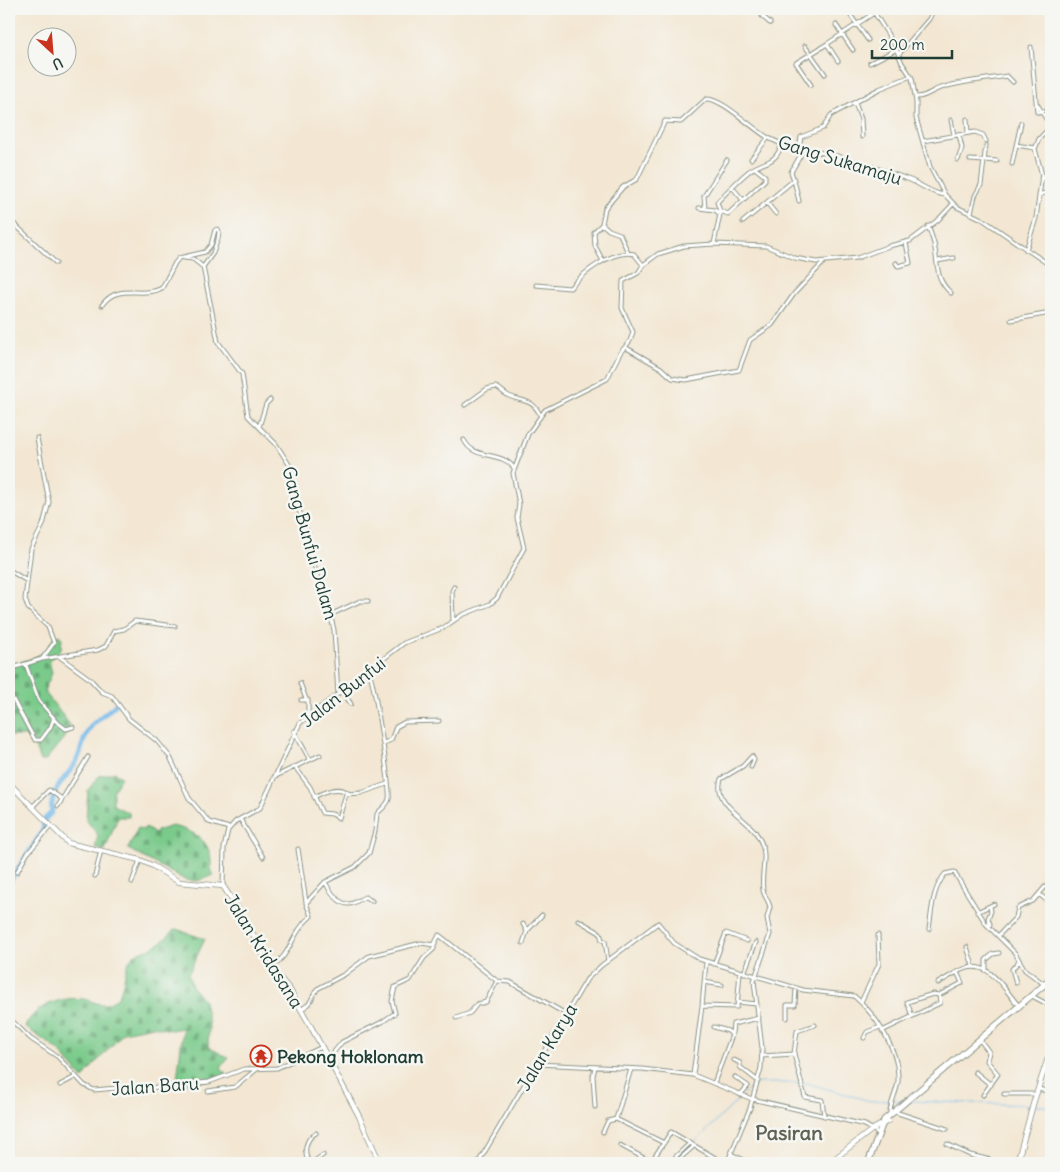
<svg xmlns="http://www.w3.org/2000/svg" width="1060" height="1172" font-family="Delius,sans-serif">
<defs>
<pattern id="cemetery-stones" width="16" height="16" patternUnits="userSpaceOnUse" patternTransform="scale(1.25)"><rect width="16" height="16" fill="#7aca8b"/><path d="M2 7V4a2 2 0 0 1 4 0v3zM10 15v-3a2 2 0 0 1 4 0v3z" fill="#63a572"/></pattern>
</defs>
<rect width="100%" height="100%" fill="#f6f6f2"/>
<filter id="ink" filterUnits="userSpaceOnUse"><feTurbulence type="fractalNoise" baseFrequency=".02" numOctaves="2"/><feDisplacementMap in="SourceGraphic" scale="10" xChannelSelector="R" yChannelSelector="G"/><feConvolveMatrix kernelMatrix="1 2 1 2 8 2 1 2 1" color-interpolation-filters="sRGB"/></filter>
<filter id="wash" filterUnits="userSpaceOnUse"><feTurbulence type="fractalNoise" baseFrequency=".0096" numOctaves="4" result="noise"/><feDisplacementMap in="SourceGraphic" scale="20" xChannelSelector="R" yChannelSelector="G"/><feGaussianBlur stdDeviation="1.12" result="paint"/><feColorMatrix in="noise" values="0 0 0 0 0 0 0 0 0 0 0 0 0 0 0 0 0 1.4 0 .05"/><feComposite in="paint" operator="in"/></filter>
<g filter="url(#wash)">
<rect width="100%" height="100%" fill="#f3e7d3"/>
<path fill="url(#cemetery-stones)" stroke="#4c8460" d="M 59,635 L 62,638 L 61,649 L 49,661 L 52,673 L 44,691 L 70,725 L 67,734 L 45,761 L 40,761 L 31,736 L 9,736 L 9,665 C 22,662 40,658 48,647 C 52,641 52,639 59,635 Z
M 115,772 L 121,777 L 113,791 L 113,805 L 129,813 L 129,817 L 118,817 L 105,850 L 95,849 L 98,835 L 86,820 L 88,790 L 99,776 Z
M 172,826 C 191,830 209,838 211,860 C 211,866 210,869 214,875 L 197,881 L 185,880 L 128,849 L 138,828 L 144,830 L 145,827 L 155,834 L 156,831 Z
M 176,929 L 205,939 L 188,975 L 193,988 L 204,1001 L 209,1026 L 208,1047 L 229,1058 L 221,1067 L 226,1074 C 212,1078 190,1088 177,1080 L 183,1028 L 171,1030 L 153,1026 L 123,1032 C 111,1049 95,1061 83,1079 L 58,1050 L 25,1027 C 34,1006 61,996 83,999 C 92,1000 99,1007 109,1003 C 125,997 122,978 128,964 C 134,950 144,952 155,946 C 163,942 169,934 176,929 Z"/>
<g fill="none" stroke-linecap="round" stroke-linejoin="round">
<path stroke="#73baea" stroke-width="1" d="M 744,1094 L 754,1084 L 761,1083 L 806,1083 L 870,1101 L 891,1100
M 895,1100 L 903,1101
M 910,1101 L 1031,1105
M 1035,1105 L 1051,1107
M 694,1143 L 741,1097
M 683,1154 L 691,1146
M 672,1163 L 677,1160"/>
<path stroke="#73baea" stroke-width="5" d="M 9,883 L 43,830 L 44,820 L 52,812 C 49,792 65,779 75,764 C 83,750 82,737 92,725 C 99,718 109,711 116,704"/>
</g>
</g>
<g filter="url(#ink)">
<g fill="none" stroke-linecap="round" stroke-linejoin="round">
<g stroke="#899284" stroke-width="5">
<path id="street" d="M 765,9 L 762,16 L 770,23
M 846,9 L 868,40
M 872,9 L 895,46 L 902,63 L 912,78 L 916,102 L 916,118 L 930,167 L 945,195 L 957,207 L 982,219 L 1051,266
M 836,25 L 853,50
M 827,44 L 880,9
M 805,46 L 825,74
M 1031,47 L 1037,112 L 1043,111
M 1051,53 L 1051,61
M 899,54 L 929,19 L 934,9
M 870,63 L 897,49
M 811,85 L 796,63 L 827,44 L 838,61
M 916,97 C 925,98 932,90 941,88 C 963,81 985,80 1007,76 L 1013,82
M 855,103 L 861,119 L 862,137
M 1037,104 L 1051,127
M 967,119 L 968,133
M 951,120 L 954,135
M 923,141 L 975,132 L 983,135 L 986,141
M 1016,145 L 1035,148
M 799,149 L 801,137 L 823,128 L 831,115 L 879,89 L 911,76
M 751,159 L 768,138
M 958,160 L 962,148 L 959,135
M 970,160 L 984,161
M 984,160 L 997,161
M 1012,164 L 1021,123
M 756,169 L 765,176 L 765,180 L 728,214 L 720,211 L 717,202 C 727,192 737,181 748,172 C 763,160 776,166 782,143
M 1041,178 L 1051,176
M 794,180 L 799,201
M 732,187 L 743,200
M 1039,195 L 1051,191
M 767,203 L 776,214
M 699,208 L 715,210 L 720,214 L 714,244
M 705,208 L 704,196 L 727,160
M 971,213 L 975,196 L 981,185 L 986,145
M 9,219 L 56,263
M 743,222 L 794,180 L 791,172 L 803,151
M 602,224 L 609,230 L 620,234 L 628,253
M 928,226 C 931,234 934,241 935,249 C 938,267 936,280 951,293
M 217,241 L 213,253 L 203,267 L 218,342 L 242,374 L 248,416 L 276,444 L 290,466 L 293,495 L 308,533 L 316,573 L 327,601 L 334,630 L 338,694
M 1026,250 L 1036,218 L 1042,175 L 1035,149 L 1039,139 L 1051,126
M 184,258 L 193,259 L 203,267
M 603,261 L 595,246 L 594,232 L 602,224 L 605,208 L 623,187 L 637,179 L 665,121 L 681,122 L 706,99 C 720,97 752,128 767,137 C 787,149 811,150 833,155 C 859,162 885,171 910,180 C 922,185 932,194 945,195
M 937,261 L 954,258
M 896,263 L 898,266 L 910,263 L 906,243
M 536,285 L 570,288 C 582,274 612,249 634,254 L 643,265
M 102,305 C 118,282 142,299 162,288 L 175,263 L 179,258 L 205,252 L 211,245 L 215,230 L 218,229 L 219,232 L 218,239
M 1011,320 L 1051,313
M 625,347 L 661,368 L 672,378 L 686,380 L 739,370 L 750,340 L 772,325 L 794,294 L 823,263
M 465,405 L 487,389 L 496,387 C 501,389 504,394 509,396 C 523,402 533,399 540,415
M 259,427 L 266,404 L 270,400
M 464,440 C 474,461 501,450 514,468
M 9,570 L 27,581
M 330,615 L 360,601 L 368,601
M 453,621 L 452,591 L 454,587
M 60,657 L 90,679 L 102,692 L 112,696 L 129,719 L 157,741 L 170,757 L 189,798 L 209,822 L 229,828
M 42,659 L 98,650 L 106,646 L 114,631 L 124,629 L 135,621 L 175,626
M 9,669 L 42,659 L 54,643 L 48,627 L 28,608 L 25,599 L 31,549 L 43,525 L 49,502 L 37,438
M 300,683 L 306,699
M 342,691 L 351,704
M 9,692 L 35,740 L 41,740 L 50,728 L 54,718 L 39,701 L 26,665
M 301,700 L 308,700 L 308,715
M 53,719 L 66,729 L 73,727
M 294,731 L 310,760
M 384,743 L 391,740 L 396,727 L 405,722 L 439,721
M 295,767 L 310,787 L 322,813 L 332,814 L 339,818 L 346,794 L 361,793 L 387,784
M 274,777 L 320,755
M 314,797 C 324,792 338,785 348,793
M 58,806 L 88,757
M 32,807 L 49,790 L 62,799
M 240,819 L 263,857
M 298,849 L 306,902
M 17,872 L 27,854 L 50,827
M 95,876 L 101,850
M 132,882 L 140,860
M 325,882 C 329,890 339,905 349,904 C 354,904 360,899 365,897 L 372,901
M 223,886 L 224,848 L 228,830 L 236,821 L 260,808 L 300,723 L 404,643 L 443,628 L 462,615 L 490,604 L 497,598 L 524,548 L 517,518 L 519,504 L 513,473 L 528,434 L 545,410 L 607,379 L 620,353 L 630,341 L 633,332 L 622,308 L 623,281 L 638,273 L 643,265 L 658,254 L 684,246 L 714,244 L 766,246 L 795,258 L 816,262 L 857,258 L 889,246 L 910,241 L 938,220 L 953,204
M 1039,894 L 1051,904
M 977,912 L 994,904
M 578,920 L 600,933 L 602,940 L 605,941 L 608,961
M 523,924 L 527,931
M 989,927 L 990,924 L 988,919 L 991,911 L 990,906
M 929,929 C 932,910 932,890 945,874 L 954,872 L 986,924 L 1015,953 L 1025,970 L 1044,984
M 9,936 L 9,935
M 998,936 L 1016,917 L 1018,908 L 1033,901 L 1045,887
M 523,943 L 527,931 L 542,915
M 967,947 L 973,966
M 714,964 L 726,933 L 747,941
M 271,968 C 292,954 291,933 311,916 L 306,903 L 325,882 L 355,867 L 369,853 L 375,831 L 377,814 C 381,809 387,806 389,799 C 391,791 374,680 369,672
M 986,970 L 986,960 L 993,954 L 999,953
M 744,973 L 756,942
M 704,982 L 722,985
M 938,983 L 957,972
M 1016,983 L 1012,969 L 1019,961
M 939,995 L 962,983 L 957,972 C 988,955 1001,986 1019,1006
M 1032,996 L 1051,1006
M 737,1002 L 757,1004
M 861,1002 L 879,964 L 878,935
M 702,1006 L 737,1007 L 740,972
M 302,1009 L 309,1004 L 317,989 L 345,974 L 369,956 L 421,943 L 434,945 L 439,935 L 497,981 L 510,982 L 566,1014
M 912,1016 L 907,1002 L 933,994 L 939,995
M 9,1018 L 31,1039 L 58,1057 L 84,1085 L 94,1090 L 117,1088 L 150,1088 L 209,1082 L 244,1069 L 277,1068 L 322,1047
M 456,1018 L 470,1013 L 477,1004 L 486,1002 L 497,981
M 787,1018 L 787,1005 L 795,1005 L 796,988
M 714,1027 L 728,1031 L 732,1035 L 714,1083
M 882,1031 L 940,1003 L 939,995
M 732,1033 L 733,1024 L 759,1018
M 864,1038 L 867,1032 L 880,1027
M 980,1040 L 989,1052 L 987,1061 L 998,1074 L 983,1095
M 794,1054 L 797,1031 L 815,1025
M 327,1056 L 333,1053 L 342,1042 L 382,1022 L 395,1013 L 392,1001 L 395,987 L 410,980 L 424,958 L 434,949 L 434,945
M 762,1056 L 794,1054 L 805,1097 L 822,1100 L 824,1116
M 734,1060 L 740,1063 L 740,1067 L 758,1081
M 537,1064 L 642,1069 L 693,1075 L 752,1099 L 865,1125 L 878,1133
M 595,1067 L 593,1076 L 595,1107
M 975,1072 L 991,1085
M 693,1075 L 702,1006 L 706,962
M 735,1077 L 748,1086 L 740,1095
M 60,1085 L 75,1077
M 1038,1089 L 1051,1092
M 208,1091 L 235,1087 L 257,1069
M 1004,1094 L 1036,1094
M 895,1112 L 947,1129
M 616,1119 L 631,1069
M 603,1132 L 608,1121 L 616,1119 L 664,1143
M 947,1144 L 970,1155 L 1003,1163
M 620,1145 L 651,1162 L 671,1132 L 724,1163
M 731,1154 L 750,1163
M 309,1163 C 303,1152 305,1139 316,1133
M 312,1163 L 323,1155
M 478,1163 L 587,979 L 602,965 L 658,923 L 674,943 L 699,959 L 803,990 L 854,996 C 876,1015 900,1051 898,1081 C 897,1093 889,1104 890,1115
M 669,1163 L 689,1144
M 675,1163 L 693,1147
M 727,1163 L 750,1108 L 761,1068 L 762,1048 L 754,981 L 770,934 L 767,918 L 770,907 C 769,901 764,896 763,890 C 760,868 771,855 756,833 C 744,816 713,804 721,779 L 743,766 L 752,756 L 754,760 L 751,767"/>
</g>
<g stroke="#899284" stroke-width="6">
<path id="secondary" d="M 9,783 L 68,843 L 140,860 L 153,866 L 179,882 L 223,886 L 249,926 L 268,964 L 290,990 L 310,1025 L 359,1116 L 380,1163
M 829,1163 L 873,1129 L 888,1121
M 1017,1163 L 1034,1101 L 1051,1049"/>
</g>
<g stroke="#899284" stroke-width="7">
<path id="primary" d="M 868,1163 L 884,1120 L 1051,979"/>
</g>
<use href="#street" stroke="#fff" stroke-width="3"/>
<use href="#secondary" stroke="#fff" stroke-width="4.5"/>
<use href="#primary" stroke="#fff" stroke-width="5"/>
</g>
</g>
<defs>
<g id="temple-ring" transform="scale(1.125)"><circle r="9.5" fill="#f6f6f2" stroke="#c8321e" stroke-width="1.5"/><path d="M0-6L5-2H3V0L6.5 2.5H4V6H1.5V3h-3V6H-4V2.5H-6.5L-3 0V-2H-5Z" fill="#c8321e"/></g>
</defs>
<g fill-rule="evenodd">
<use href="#temple-ring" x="261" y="1056"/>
</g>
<g text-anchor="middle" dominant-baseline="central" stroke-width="5" stroke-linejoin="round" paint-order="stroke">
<g font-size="18" fill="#1f3d34" stroke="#f6f6f2">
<text transform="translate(840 160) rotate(17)">Gang Sukamaju</text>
<text transform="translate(310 543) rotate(74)">Gang Bunfui Dalam</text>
<text transform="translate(343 692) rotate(-38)">Jalan Bunfui</text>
<text transform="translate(264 951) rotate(58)">Jalan Kridasana</text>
<text transform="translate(547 1047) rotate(-59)">Jalan Karya</text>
<text transform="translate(155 1086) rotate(-4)">Jalan Baru</text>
</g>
<g font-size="18" font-weight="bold" fill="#1f3d34" stroke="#f6f6f2" text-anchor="start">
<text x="277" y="1056">Pekong Hoklonam</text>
</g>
<g font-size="20" font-weight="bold" fill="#5f6254" stroke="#f6f6f2">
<text x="789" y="1132">Pasiran</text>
</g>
</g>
<rect width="1060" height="1172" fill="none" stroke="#f6f6f2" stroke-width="30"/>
<g transform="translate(52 52) rotate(154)"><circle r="24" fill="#f6f6f2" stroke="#a0aca6"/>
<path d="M0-4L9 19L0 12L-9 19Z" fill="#c8321e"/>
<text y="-8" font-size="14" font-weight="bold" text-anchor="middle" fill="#1f3d34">U</text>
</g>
<path d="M872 50v8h80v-8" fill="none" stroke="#1f3d34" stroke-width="2.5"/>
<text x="880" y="50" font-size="15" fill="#1f3d34" stroke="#f6f6f2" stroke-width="4" paint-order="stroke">200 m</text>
</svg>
